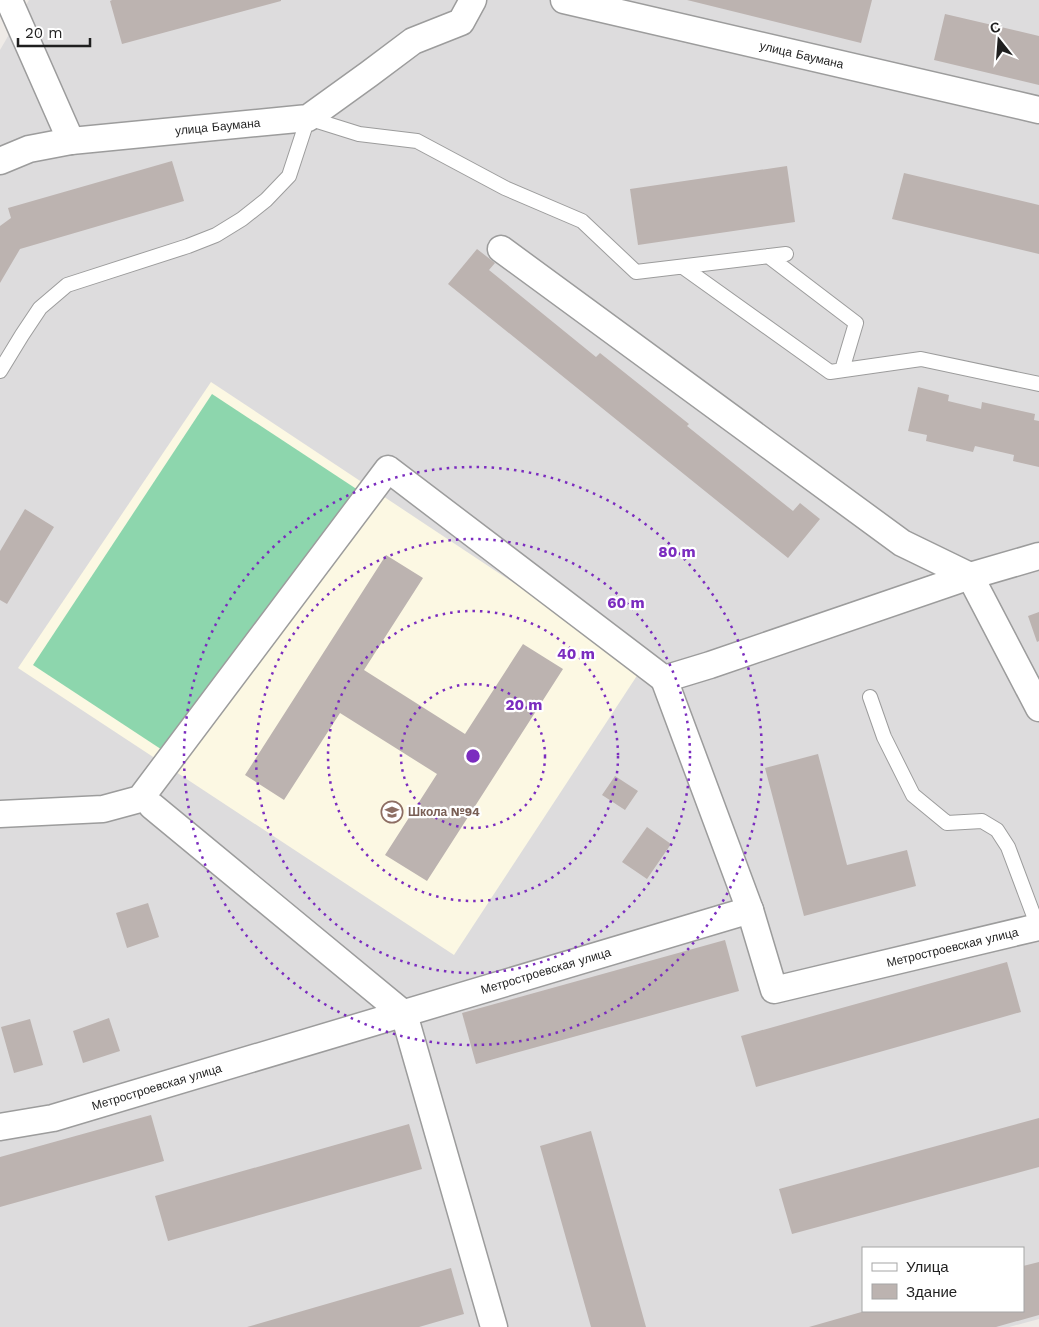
<svg xmlns="http://www.w3.org/2000/svg" width="1039" height="1327" font-family="'Work Sans',sans-serif">
<rect width="100%" height="100%" fill="#efebe7"/>
<path fill="#dddcdd" fill-rule="evenodd" d="M 29,0 L 1039,0 L 1039,1319 L 1009,1327 L 0,1327 L 0,50 ZM 863,1248 L 1023,1248 L 1023,1311 L 863,1311 Z"/>
<path fill="#fcf8e3" d="M 211,382 L 642,668 L 454,955 L 18,668 Z"/>
<path fill="#8dd6ad" d="M 212,394 L 358,490 L 179,761 L 33,665 Z"/>
<path fill="#bcb3b0" d="M 112,0 L 281,0 L 281,1 L 122,44 L 110,1 Z
M 687,0 L 872,0 L 861,43 Z
M 945,14 L 1039,36 L 1039,85 L 934,60 Z
M 172,161 L 184,201 L 20,249 L 0,283 L 0,226 L 11,218 L 8,208 Z
M 787,166 L 795,222 L 638,245 L 630,189 Z
M 904,173 L 1039,205 L 1039,254 L 892,219 Z
M 477,249 L 495,263 L 489,270 L 596,357 L 600,353 L 689,424 L 687,426 L 793,511 L 800,503 L 820,519 L 788,558 L 448,284 Z
M 918,387 L 949,395 L 948,401 L 981,409 L 982,402 L 1035,414 L 1034,420 L 1039,421 L 1039,467 L 1013,461 L 1014,455 L 975,446 L 973,452 L 926,441 L 927,435 L 908,431 Z
M 25,509 L 54,527 L 7,604 L 0,600 L 0,551 Z
M 386,555 L 423,578 L 364,670 L 465,734 L 523,644 L 563,669 L 427,881 L 385,855 L 437,774 L 340,713 L 284,800 L 245,775 Z
M 1039,612 L 1039,641 L 1037,642 L 1028,616 Z
M 818,754 L 847,865 L 907,850 L 916,886 L 804,916 L 765,768 Z
M 615,776 L 638,791 L 625,810 L 602,795 Z
M 647,827 L 671,844 L 647,879 L 622,862 Z
M 148,903 L 159,937 L 127,948 L 116,913 Z
M 725,940 L 739,991 L 476,1064 L 462,1013 Z
M 1007,962 L 1021,1012 L 756,1087 L 741,1036 Z
M 109,1018 L 120,1051 L 83,1063 L 73,1031 Z
M 30,1019 L 43,1065 L 14,1073 L 1,1027 Z
M 151,1115 L 164,1161 L 0,1207 L 0,1157 Z
M 1039,1118 L 1039,1167 L 792,1234 L 779,1189 Z
M 409,1124 L 422,1169 L 168,1241 L 155,1196 Z
M 591,1131 L 646,1327 L 591,1327 L 540,1146 Z
M 1039,1262 L 1039,1315 L 996,1327 L 809,1327 L 865,1311 L 1023,1311 L 1023,1266 Z
M 451,1268 L 464,1314 L 419,1327 L 247,1327 Z"/>
<g fill="none" stroke-linecap="round" stroke-linejoin="round">
<g stroke="#9c9c9c" stroke-width="16">
<path id="lane" d="M 768,256 L 856,323 L 842,370
M 683,267 L 830,372 L 921,359 L 1039,384
M 0,371 L 22,335 L 40,308 L 67,285 L 188,246 L 216,235 L 242,219 L 266,200 L 289,176 L 308,118 L 359,134 L 417,141 L 505,188 L 582,221 L 636,272 L 786,254
M 870,697 L 884,737 L 913,795 L 947,823 L 982,821 L 997,830 L 1008,847 L 1038,927"/>
</g>
<g stroke="#9c9c9c" stroke-width="29">
<g id="street">
<path id="s1" d="M 564,0 L 1039,110"/>
<path id="s2" d="M 11,5 L 71,141 L 308,118 L 369,74 L 413,41 L 461,22 L 473,0"/>
<path d="M 0,161 L 29,149 L 71,141"/>
<path d="M 501,249 L 902,543 L 970,576 L 1039,708"/>
<path d="M 664,679 L 750,910"/>
<path d="M 152,806 L 404,1014 L 494,1327"/>
<path d="M 0,814 L 103,809 L 140,799 L 388,469 L 664,679 L 710,665 L 970,576 L 1039,556"/>
<path id="s3" d="M 0,1127 L 53,1118 L 750,910 L 774,990 L 1038,927"/>
</g>
</g>
<use href="#lane" stroke="#fff" stroke-width="14"/>
<use href="#street" stroke="#fff" stroke-width="26"/>
</g>
<g fill="none" stroke="#7b2cbf" stroke-width="2.5" stroke-dasharray="2.5 5">
<circle cx="473" cy="756" r="72"/>
<circle cx="473" cy="756" r="145"/>
<circle cx="473" cy="756" r="217"/>
<circle cx="473" cy="756" r="289"/>
</g>
<defs>
<g id="school-ring" transform="scale(1.125)"><circle r="9.5" fill="#fff" stroke="#8d6e63" stroke-width="1.5"/><path d="M0-5L7-2L0 1L-7-2ZM-4 1L0 2.5L4 1V4Q0 6-4 4Z" fill="#8d6e63"/></g>
</defs>
<g fill-rule="evenodd">
<use href="#school-ring" x="392" y="812"/>
</g>
<g text-anchor="middle" dominant-baseline="central" stroke-width="4.5" stroke-linejoin="round" paint-order="stroke">
<g font-size="12" fill="#1f1f1f" stroke="#fff">
<text stroke="none"><textPath href="#s1" startOffset="244">улица Баумана</textPath></text>
<text stroke="none"><textPath href="#s2" startOffset="296">улица Баумана</textPath></text>
<text stroke="none"><textPath href="#s3" startOffset="1048">Метростроевская улица</textPath></text>
<text stroke="none"><textPath href="#s3" startOffset="568">Метростроевская улица</textPath></text>
<text stroke="none"><textPath href="#s3" startOffset="162">Метростроевская улица</textPath></text>
</g>
<g font-size="12" font-weight="bold" fill="#785e54" stroke="#fff" text-anchor="start">
<text x="408" y="812">Школа №94</text>
</g>
</g>
<circle cx="473" cy="756" r="8" fill="#7b2cbf" stroke="#fff" stroke-width="2.5"/>
<g font-size="15" text-anchor="middle" font-weight="bold" fill="#7b2cbf" stroke="#fff" stroke-width="4.5" stroke-linejoin="round" paint-order="stroke">
<text x="677" y="557">80 m</text>
<text x="626" y="608">60 m</text>
<text x="576" y="659">40 m</text>
<text x="524" y="710">20 m</text>
</g>
<rect x="862" y="1247" width="162" height="65" fill="#ffffff" stroke="#a5a5a5"/>
<rect x="872" y="1263" width="25" height="8" fill="#ffffff" stroke="#a5a5a5"/>
<text x="906" y="1272" font-size="15" fill="#1f1f1f">Улица</text>
<rect x="872" y="1284" width="25" height="15" fill="#bcb3b0" stroke="#a5a5a5"/>
<text x="906" y="1297" font-size="15" fill="#1f1f1f">Здание</text>
<g transform="translate(999 40) rotate(343)" stroke="#ffffff" stroke-width="4" paint-order="stroke">
<path d="M0-4L9 19L0 12L-9 19Z" fill="#1f1f1f"/>
<text y="-8" font-size="14" font-weight="bold" text-anchor="middle" fill="#1f1f1f">С</text>
</g>
<path d="M18 38v8h72v-8" fill="none" stroke="#1f1f1f" stroke-width="2.5"/>
<text x="25" y="38" font-size="15" fill="#1f1f1f" stroke="#ffffff" stroke-width="4" paint-order="stroke">20 m</text>
</svg>
